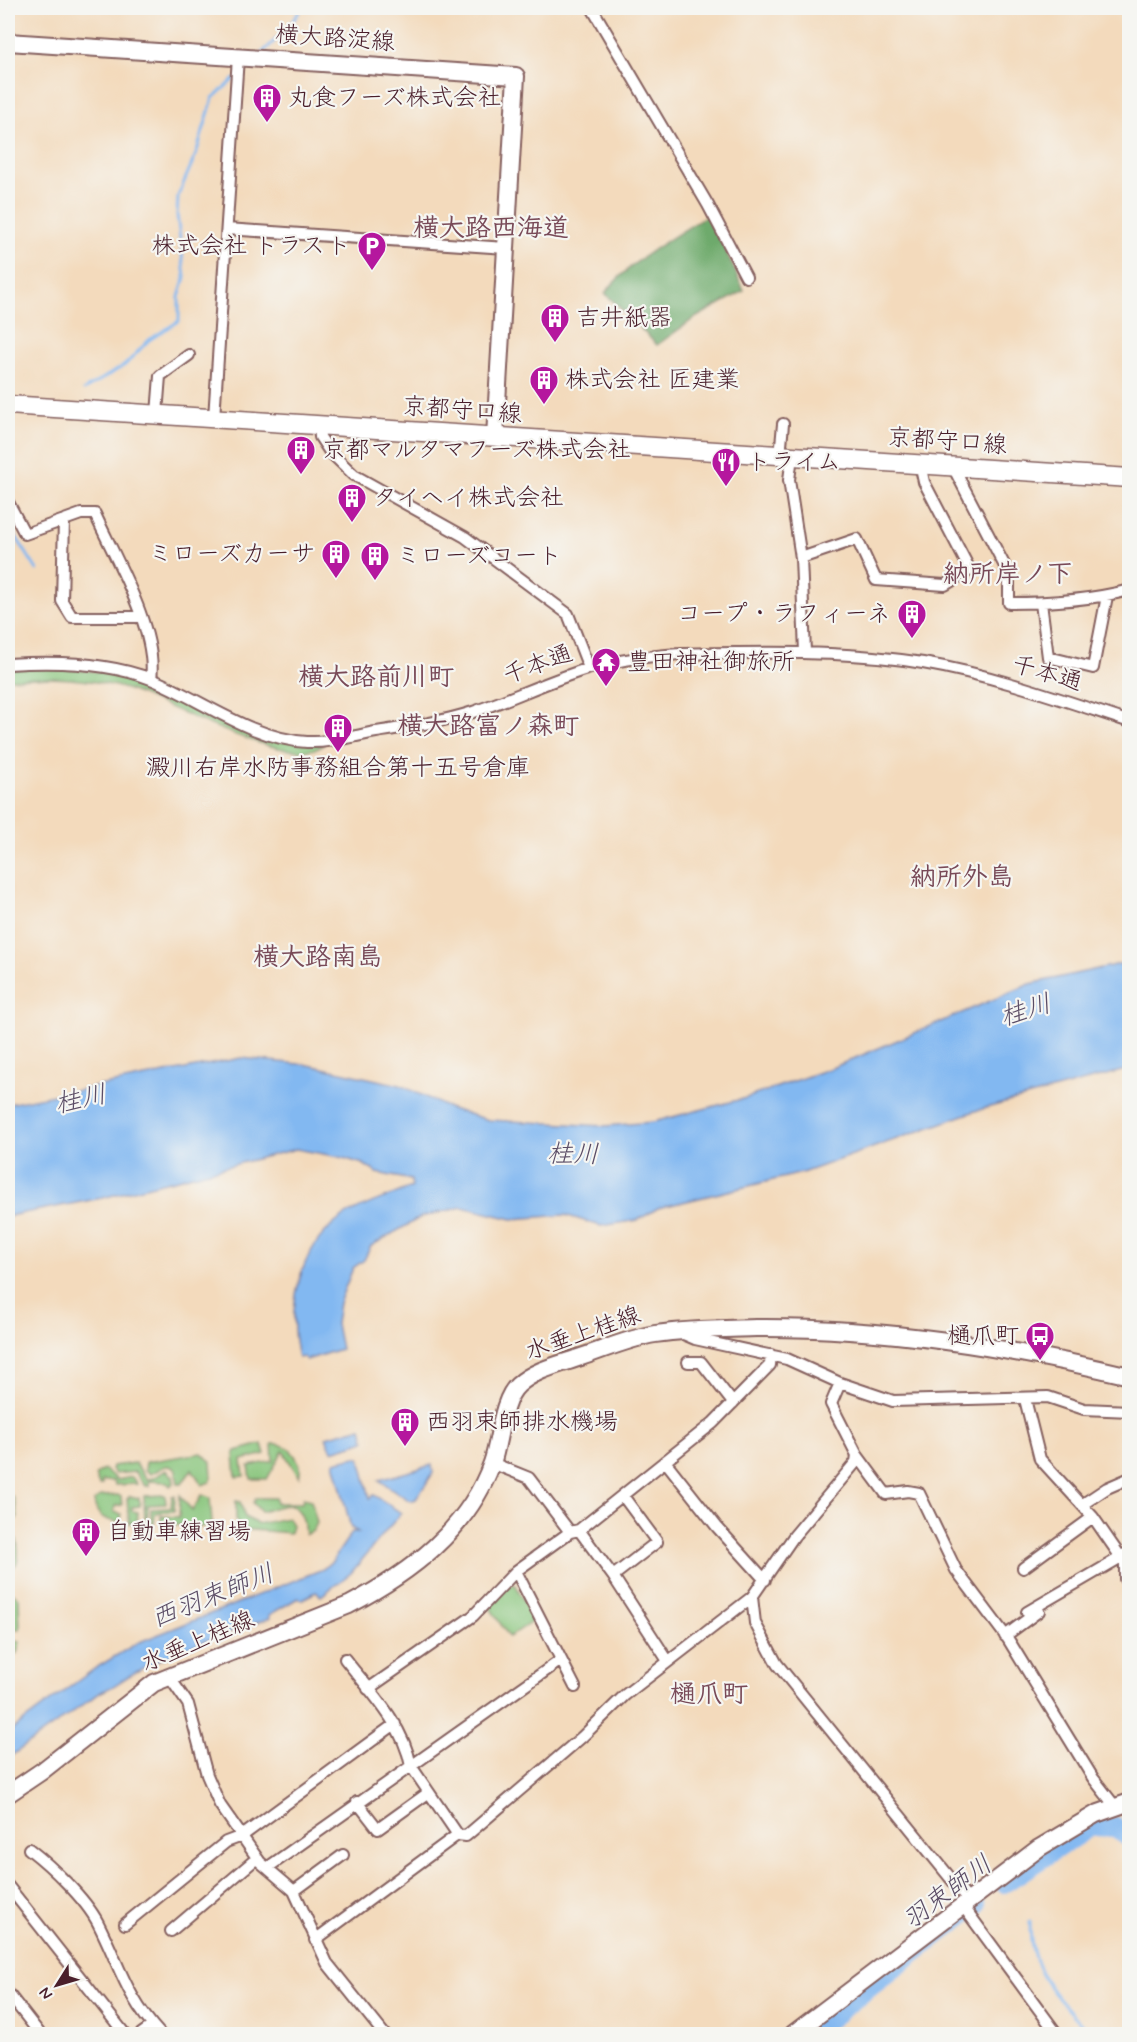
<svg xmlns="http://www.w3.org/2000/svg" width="1137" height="2042" font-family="Mynerve,'Klee One',sans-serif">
<rect width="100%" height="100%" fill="#f6f6f2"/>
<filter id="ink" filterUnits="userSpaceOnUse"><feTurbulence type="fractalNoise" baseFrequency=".0167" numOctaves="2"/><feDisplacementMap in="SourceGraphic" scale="12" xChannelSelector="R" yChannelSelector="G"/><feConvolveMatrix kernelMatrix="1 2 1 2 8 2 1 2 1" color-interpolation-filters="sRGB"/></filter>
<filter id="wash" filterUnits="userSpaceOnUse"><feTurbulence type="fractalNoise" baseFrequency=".008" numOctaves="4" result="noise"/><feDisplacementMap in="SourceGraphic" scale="24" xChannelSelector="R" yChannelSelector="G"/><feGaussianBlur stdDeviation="1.35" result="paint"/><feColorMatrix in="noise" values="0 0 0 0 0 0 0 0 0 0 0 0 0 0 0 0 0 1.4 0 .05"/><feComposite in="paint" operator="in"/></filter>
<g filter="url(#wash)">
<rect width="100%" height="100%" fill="#f3dabc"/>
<path fill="#88c57c" stroke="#697254" stroke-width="1.5" d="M 39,667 L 116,673 L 259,734 L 323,745 C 289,771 166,702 126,689 C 88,677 46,677 8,679 L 8,669 Z
M 262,1444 L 265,1454 L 242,1460 L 244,1476 L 236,1477 L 234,1455 L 236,1451 Z
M 272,1444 C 288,1442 304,1461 299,1477 L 283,1451 L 267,1479 L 251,1479 L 249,1466 L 273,1461 Z
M 202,1453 L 211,1462 L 212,1478 L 210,1482 L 202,1485 L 192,1469 L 182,1484 L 178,1484 L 176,1470 C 165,1460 161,1471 150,1474 L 145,1470 L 146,1462 Z
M 135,1463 L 147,1479 L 154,1478 L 166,1470 L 173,1476 L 174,1483 L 170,1486 L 167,1482 L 149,1481 L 149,1486 L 145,1486 L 135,1472 L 115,1474 L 111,1469 L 112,1466 Z
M 104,1469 L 117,1480 L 132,1477 L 137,1484 L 115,1485 L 114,1481 L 102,1481 L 102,1485 L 99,1485 L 95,1476 Z
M 8,1493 L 14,1499 L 18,1517 L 12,1523 L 8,1523 Z
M 118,1495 L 121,1497 L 122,1505 L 115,1506 L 114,1512 L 122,1514 L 120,1522 C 106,1521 96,1517 94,1501 L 101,1496 Z
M 165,1495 L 166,1504 L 148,1505 L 147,1523 L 145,1523 L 144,1496 Z
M 180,1495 L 192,1511 L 202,1495 L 210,1498 L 212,1523 L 202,1527 L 161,1524 L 161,1516 L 179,1517 Z
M 130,1496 L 139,1498 L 140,1506 L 132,1507 L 132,1511 L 138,1512 L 137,1524 L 129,1523 L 127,1499 Z
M 172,1496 L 175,1496 L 174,1511 L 155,1513 L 154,1524 L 151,1524 L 151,1509 L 171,1508 Z
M 256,1498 L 276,1498 L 276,1503 L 302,1503 L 303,1498 L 311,1500 L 317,1523 L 313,1531 L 306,1534 C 303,1530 305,1523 302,1517 C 293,1496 275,1509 261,1512 L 253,1503 Z
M 236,1501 L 240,1502 L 245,1517 L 257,1524 L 288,1518 L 292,1525 L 290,1533 L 240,1529 L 236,1520 Z
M 8,1535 L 13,1535 L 17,1540 C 18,1553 22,1565 8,1570 Z
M 509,1584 L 516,1585 L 533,1621 L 509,1637 L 489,1606 Z
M 8,1592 L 12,1592 L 19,1598 L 20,1629 L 8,1629 Z
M 8,1640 L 20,1642 L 17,1653 L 8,1661 Z"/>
<path fill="#6eaa6c" stroke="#5c644c" stroke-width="1.5" d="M 709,214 L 744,291 L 695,318 L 657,345 L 605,293 C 632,259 673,238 709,214 Z"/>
<path fill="#82b8f1" stroke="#666c8e" stroke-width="1.5" d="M 1129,962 L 1129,1069 L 975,1111 L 802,1173 L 658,1208 L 638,1220 L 601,1226 L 565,1215 L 512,1219 L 462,1207 L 421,1217 L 371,1246 L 364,1260 L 353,1268 L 339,1303 L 336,1324 L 341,1349 L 306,1360 L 304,1357 L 298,1358 C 287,1310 297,1250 340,1219 C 358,1206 391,1196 412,1187 L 411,1180 L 377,1173 L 363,1164 L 340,1157 L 296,1149 L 102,1198 L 8,1216 L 8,1104 L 241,1058 L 309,1065 L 400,1085 L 451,1109 L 489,1120 L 605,1126 L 653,1122 L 746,1098 L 834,1067 L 1030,984 Z
M 362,1427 L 365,1441 L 332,1451 L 326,1437 Z
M 356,1457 L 360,1458 L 370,1498 L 374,1495 L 401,1513 L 351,1573 L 321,1596 L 316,1592 L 301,1600 L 298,1598 L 269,1615 L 270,1618 C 218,1637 161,1653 115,1685 C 106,1691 99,1691 91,1699 L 8,1758 L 8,1733 L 94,1669 L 137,1643 L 323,1569 L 333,1560 L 352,1532 L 358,1532 L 351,1528 L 334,1462 Z
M 432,1465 L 433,1473 L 416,1499 L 410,1501 L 379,1480 Z"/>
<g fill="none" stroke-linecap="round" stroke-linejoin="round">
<path stroke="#82b8f1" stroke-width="3" d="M 263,52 L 287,29 L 302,8
M 84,390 L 125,365 L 149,340 L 179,321 L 179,297 L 185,277 L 177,215 L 178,196 L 196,154 L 213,98 L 234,79
M 8,524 L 37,570
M 1030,1921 C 1029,1975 1057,1996 1091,2034"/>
<path stroke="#82b8f1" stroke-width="20" d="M 1004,1883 L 1091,1826 L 1114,1827 L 1130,1838
M 809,2034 L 976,1905"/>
</g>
</g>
<g filter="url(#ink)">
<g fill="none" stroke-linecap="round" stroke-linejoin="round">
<g stroke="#85605e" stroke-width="14">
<path id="street" d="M 592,8 L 708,205 L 746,277
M 227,229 L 506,248
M 157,414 L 160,376 L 189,355
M 214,418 L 238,57
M 319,425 L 320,437 L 330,452 L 354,475 L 465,537 L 568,614 L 589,668
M 780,456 L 783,424
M 792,456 L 789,480 L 801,558 L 805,652
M 953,467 L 1009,574 L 1009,603 C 1049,603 1090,600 1130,590
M 8,502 L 25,534 L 81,514 L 95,514 C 115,558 158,631 151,679
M 64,520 L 62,601 L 72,617 L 139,617
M 801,558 L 857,539 L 876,580 L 945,585 L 970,570 L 924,482 L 920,464
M 1041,603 L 1048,657 L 1093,668 L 1107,596
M 8,664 C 53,661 108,662 151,679 C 201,699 251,739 307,742 C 329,743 354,736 376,732 C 408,727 442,722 473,712 C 511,699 548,681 587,669 C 635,654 688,653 737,653 C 799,652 861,653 923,663 C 993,675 1063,700 1130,722
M 681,1333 L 695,1339 L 787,1359 L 840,1383 L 893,1401 L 1048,1397 L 1084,1409 L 1130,1411
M 688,1362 L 701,1362 L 733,1403
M 1025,1399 L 1040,1459 L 1093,1517
M 857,1455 L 886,1494 L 908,1491 L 919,1493 L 956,1570 L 1008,1639 L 1093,1778 L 1114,1805
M 665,1461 L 717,1527 L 765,1580
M 492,1463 L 529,1478 L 570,1532
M 1083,1504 L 1107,1488 L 1130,1478
M 579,1530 L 613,1576 L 657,1542 L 623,1496
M 1125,1554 L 1125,1579 L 1130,1586
M 1023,1568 L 1093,1517 L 1120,1556
M 516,1571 L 575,1687
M 613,1576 L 668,1661
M 752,1597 L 755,1623 L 777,1664 L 969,1901
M 1027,1612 L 1130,1552
M 1005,1636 L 1039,1611
M 345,1659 C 371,1692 403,1724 411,1766 L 458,1835
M 168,1675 L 188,1704 L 207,1775 L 220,1805 L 260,1862 L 294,1891 L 327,1963 L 384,2034
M 368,1689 L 473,1616 L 516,1571 L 570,1532 L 579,1530 L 713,1423 L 770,1365 L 771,1355
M 357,1802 L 378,1829 L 428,1793
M 29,1849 C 51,1866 85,1898 98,1923 C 120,1966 126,1997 160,2034
M 267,1868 L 561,1660
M 8,1886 L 125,2034
M 294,1891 L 343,1855
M 963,1906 L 1057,2034
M 125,1924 L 226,1842 L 242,1836 L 395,1724
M 171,1931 L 257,1858
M 315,1940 L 453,1838 L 458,1835 L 466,1836 L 582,1737 L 625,1695 L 752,1597 L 794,1536 L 856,1462 L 857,1455 L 831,1404 L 840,1383
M 8,1993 L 40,2034
M 141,2034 L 152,2026"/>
</g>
<g stroke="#85605e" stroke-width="20">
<path id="secondary" d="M 8,42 L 516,76 L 495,437
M 8,1794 L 42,1771 L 154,1683 L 349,1605 C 410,1573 468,1530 492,1463 C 500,1442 501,1400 518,1385 C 534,1370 561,1364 581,1357 C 605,1349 630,1338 655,1334 C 689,1329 723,1329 756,1328 C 883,1327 1007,1347 1130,1376
M 793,2034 L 1039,1848 L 1096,1814 L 1130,1802"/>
</g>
<g stroke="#85605e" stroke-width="21">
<path id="primary" d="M 8,405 L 1130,478"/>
</g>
<use href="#street" stroke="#fff" stroke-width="10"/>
<use href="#secondary" stroke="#fff" stroke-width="16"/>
<use href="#primary" stroke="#fff" stroke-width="18"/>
</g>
</g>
<defs>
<g id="building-pin" transform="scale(1.5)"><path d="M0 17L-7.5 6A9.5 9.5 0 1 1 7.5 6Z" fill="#b5179e" stroke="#f6f6f2"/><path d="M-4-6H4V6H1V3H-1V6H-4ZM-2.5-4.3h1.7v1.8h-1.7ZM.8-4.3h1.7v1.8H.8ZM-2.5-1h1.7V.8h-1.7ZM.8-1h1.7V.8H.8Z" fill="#fff"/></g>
<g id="parking-pin" transform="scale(1.5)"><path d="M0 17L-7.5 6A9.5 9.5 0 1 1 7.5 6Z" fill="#b5179e" stroke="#f6f6f2"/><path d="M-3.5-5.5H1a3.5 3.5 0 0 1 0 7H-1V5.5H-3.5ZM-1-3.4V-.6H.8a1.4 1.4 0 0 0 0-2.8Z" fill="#fff"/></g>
<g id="restaurant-pin" transform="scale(1.5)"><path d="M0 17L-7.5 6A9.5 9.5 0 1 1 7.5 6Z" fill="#b5179e" stroke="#f6f6f2"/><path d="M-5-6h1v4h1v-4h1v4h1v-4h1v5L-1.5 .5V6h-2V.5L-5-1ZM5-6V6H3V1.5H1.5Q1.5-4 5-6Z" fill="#fff"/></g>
<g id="temple-pin" transform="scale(1.5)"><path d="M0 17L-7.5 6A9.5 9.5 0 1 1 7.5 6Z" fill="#b5179e" stroke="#f6f6f2"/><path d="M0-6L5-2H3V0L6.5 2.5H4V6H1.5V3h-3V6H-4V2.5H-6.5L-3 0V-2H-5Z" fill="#fff"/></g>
<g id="bus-pin" transform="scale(1.5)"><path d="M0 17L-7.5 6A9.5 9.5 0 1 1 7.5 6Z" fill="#b5179e" stroke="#f6f6f2"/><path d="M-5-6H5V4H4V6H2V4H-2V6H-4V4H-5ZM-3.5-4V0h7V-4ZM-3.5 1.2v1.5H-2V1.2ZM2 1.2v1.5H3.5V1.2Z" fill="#fff"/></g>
</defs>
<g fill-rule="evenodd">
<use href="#building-pin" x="267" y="98"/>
<use href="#parking-pin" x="372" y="246"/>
<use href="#building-pin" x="555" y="318"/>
<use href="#building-pin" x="544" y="380"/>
<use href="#building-pin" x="301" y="450"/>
<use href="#restaurant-pin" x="726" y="462"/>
<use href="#building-pin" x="352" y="498"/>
<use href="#building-pin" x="336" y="554"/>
<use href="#building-pin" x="375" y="556"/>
<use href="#building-pin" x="912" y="614"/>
<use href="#temple-pin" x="606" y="662"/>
<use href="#building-pin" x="338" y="728"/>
<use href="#bus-pin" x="1040" y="1336"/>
<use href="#building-pin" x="405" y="1422"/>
<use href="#building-pin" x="86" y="1532"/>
</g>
<g text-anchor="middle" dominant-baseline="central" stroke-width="4.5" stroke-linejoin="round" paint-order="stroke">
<g font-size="24" fill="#4a1f2b" stroke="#f6f6f2">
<text transform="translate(335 39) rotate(4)">横大路淀線</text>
<text transform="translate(462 411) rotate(4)">京都守口線</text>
<text transform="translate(947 442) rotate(4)">京都守口線</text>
<text transform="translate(538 665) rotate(-20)">千本通</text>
<text transform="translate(1047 674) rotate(16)">千本通</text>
<text transform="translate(583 1334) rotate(-19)">水垂上桂線</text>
<text transform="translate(198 1642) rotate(-23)">水垂上桂線</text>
</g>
<g font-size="24" fill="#4a1f2b" stroke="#f6f6f2" text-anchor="start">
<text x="288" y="98">丸食フーズ株式会社</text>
<text x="351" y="246" text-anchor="end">株式会社 トラスト</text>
<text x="576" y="318">吉井紙器</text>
<text x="565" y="380">株式会社 匠建業</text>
<text x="322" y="450">京都マルタマフーズ株式会社</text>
<text x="747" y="462">トライム</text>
<text x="373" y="498">タイヘイ株式会社</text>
<text x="315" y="554" text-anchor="end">ミローズカーサ</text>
<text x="396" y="556">ミローズコート</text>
<text x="891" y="614" text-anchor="end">コープ・ラフィーネ</text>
<text x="627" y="662">豊田神社御旅所</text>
<text x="338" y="768" text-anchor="middle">澱川右岸水防事務組合第十五号倉庫</text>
<text x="1019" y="1336" text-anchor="end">樋爪町</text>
<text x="426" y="1422">西羽束師排水機場</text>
<text x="107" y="1532">自動車練習場</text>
</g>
<g font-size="26" font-weight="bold" fill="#794a58" stroke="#f6f6f2">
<text x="491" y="229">横大路西海道</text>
<text x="1008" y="575">納所岸ノ下</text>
<text x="376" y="678">横大路前川町</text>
<text x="488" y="727">横大路富ノ森町</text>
<text x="962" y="878">納所外島</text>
<text x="318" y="958">横大路南島</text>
<text x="709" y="1695">樋爪町</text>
</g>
<g font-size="26" font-style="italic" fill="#5b4d66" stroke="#f6f6f2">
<text transform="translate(1026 1011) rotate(-17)">桂川</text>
<text transform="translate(81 1100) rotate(-12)">桂川</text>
<text transform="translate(573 1155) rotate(1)">桂川</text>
<text transform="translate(213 1597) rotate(-22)">西羽束師川</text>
<text transform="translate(948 1893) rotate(-37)">羽束師川</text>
</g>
</g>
<rect width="1137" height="2042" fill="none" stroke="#f6f6f2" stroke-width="30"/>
<g transform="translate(57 1985) rotate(233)" stroke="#f6f6f2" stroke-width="4.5" paint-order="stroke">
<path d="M0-4.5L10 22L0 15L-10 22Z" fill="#4a1f2b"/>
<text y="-9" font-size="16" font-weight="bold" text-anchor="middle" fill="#4a1f2b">N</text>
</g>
</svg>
